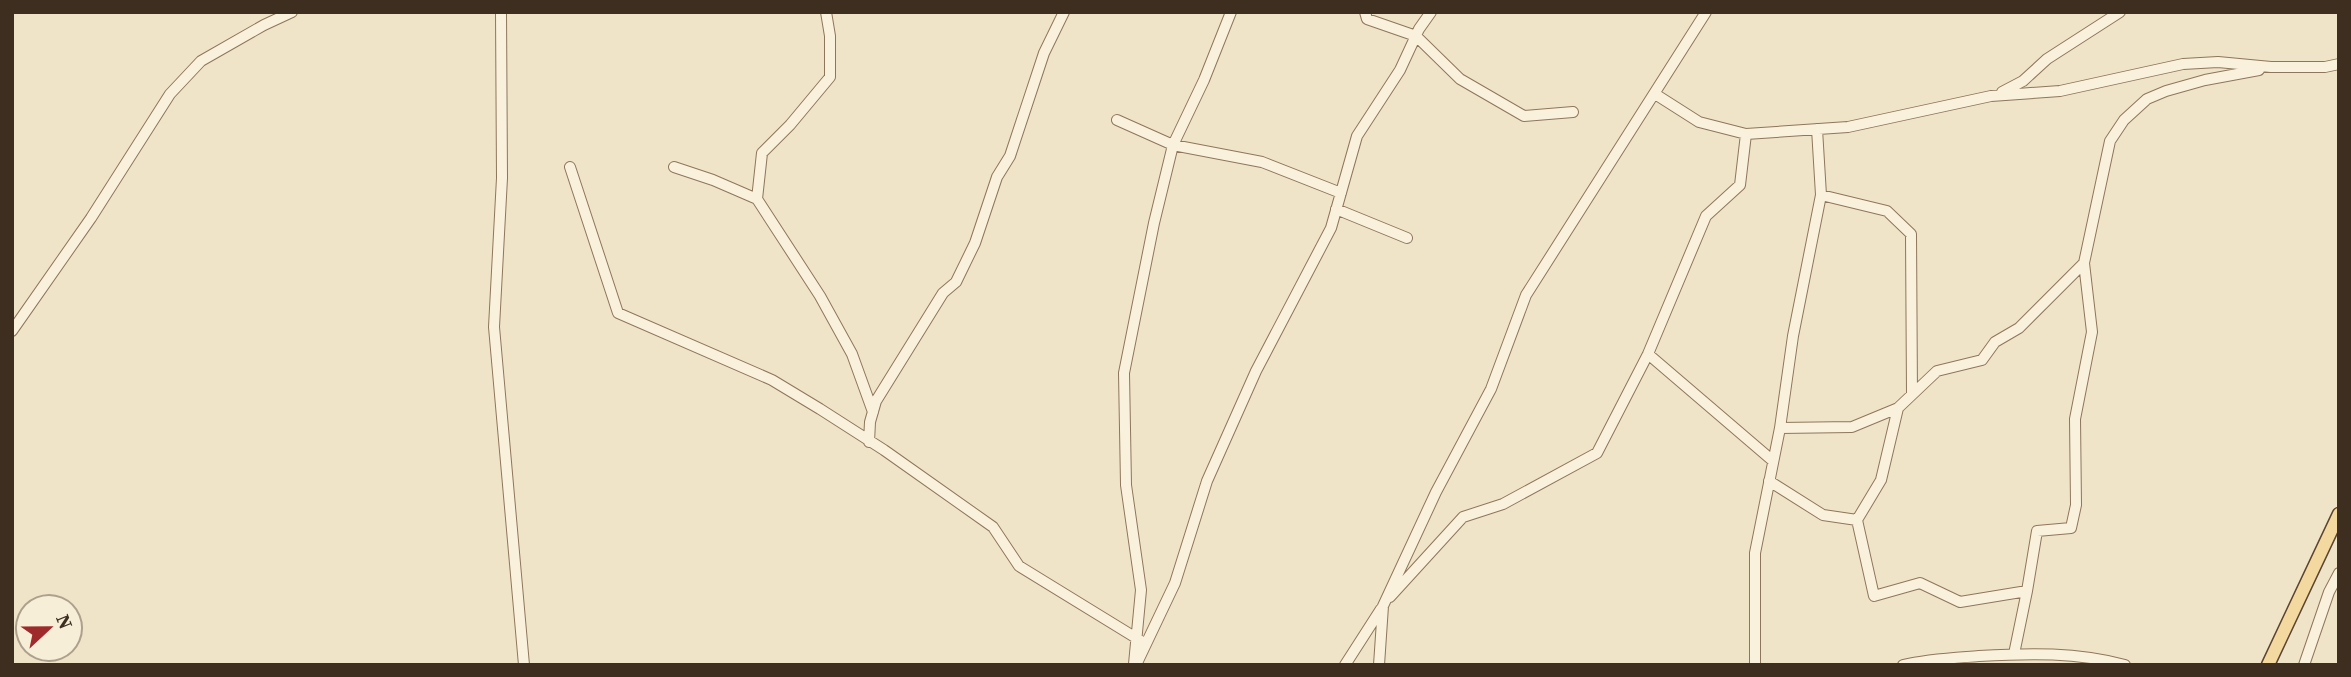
<svg xmlns="http://www.w3.org/2000/svg" width="2351" height="677" font-family="'Source Serif 4',serif">
<rect width="100%" height="100%" fill="#f0e4c8"/>
<g fill="none" stroke-linecap="round" stroke-linejoin="round">
<g stroke="#8d765c" stroke-width="12">
<path id="minor" d="M 501,12 L 502,178 L 494,327 L 524,665
M 826,12 L 830,36 L 830,77 L 790,125 L 762,153 L 757,199 L 820,296 L 852,354 L 873,412
M 1365,12 L 1367,19 L 1416,36 L 1460,79 L 1524,116 L 1573,112
M 2002,92 L 2023,81 L 2047,59 L 2120,12
M 1655,94 L 1699,122 L 1746,134 L 1848,127 L 1991,96 L 2060,91 L 2183,64 L 2218,62 L 2271,67 L 2325,67 L 2339,64
M 1117,120 L 1173,145 L 1262,162 L 1341,193
M 1817,129 L 1821,195
M 570,167 L 618,313 L 772,380 L 820,409 L 884,450 L 993,527 L 1019,566 L 1146,644
M 674,167 L 713,180 L 757,199
M 1336,209 L 1407,238
M 12,331 L 91,218 L 170,94 L 201,61 L 264,25 L 292,12
M 1648,354 L 1773,461
M 1780,428 L 1793,336 L 1821,195 L 1887,211 L 1911,234 L 1912,394
M 869,442 L 870,422 L 876,401 L 943,293 L 956,282 L 975,243 L 997,177 L 1010,156 L 1044,53 L 1064,12
M 1769,481 L 1823,515 L 1857,520 L 1874,596 L 1920,583 L 1960,602 L 2027,591 L 2014,654
M 1857,520 L 1881,480 L 1898,408
M 2027,591 L 2037,531 L 2071,528 L 2076,505 L 2075,419 L 2092,332 L 2084,263 L 2110,141 L 2124,120 L 2147,99 L 2166,91 L 2205,80 L 2259,70
M 1390,597 L 1463,517 L 1503,504 L 1597,453 L 1648,354 L 1706,216 L 1740,185 L 1746,134
M 1134,664 L 1141,590 L 1126,485 L 1124,373 L 1154,223 L 1173,145 L 1204,80 L 1231,12
M 1136,665 L 1175,583 L 1207,481 L 1256,371 L 1331,228 L 1357,136 L 1400,70 L 1419,29 L 1431,12
M 1345,665 L 1381,609
M 1379,665 L 1383,606 L 1436,492 L 1491,389 L 1526,295 L 1706,12
M 1755,665 L 1755,553 L 1780,428 L 1852,427 L 1898,408 L 1937,371 L 1982,360 L 1995,342 L 2019,328 L 2084,263
M 1903,665 C 1928,659 1953,658 1979,656 C 2030,653 2076,652 2125,665
M 2304,665 L 2329,592 L 2339,573"/>
</g>
<g stroke="#5b4430" stroke-width="15">
<path id="major" d="M 2268,665 L 2339,514"/>
</g>
<use href="#minor" stroke="#faf1dc" stroke-width="10"/>
<use href="#major" stroke="#f3d9a0" stroke-width="12"/>
</g>
<rect width="2351" height="677" fill="none" stroke="#3d2e20" stroke-width="28"/>
<g transform="translate(49 628) rotate(68)"><circle r="33" fill="#f7eed8" stroke="#ada18e" stroke-width="2"/>
<path d="M0-5L12 26L0 18L-12 26Z" fill="#9e2a2b"/>
<text y="-10" font-size="19" font-weight="bold" text-anchor="middle" fill="#3d2e20">N</text>
</g>
</svg>
